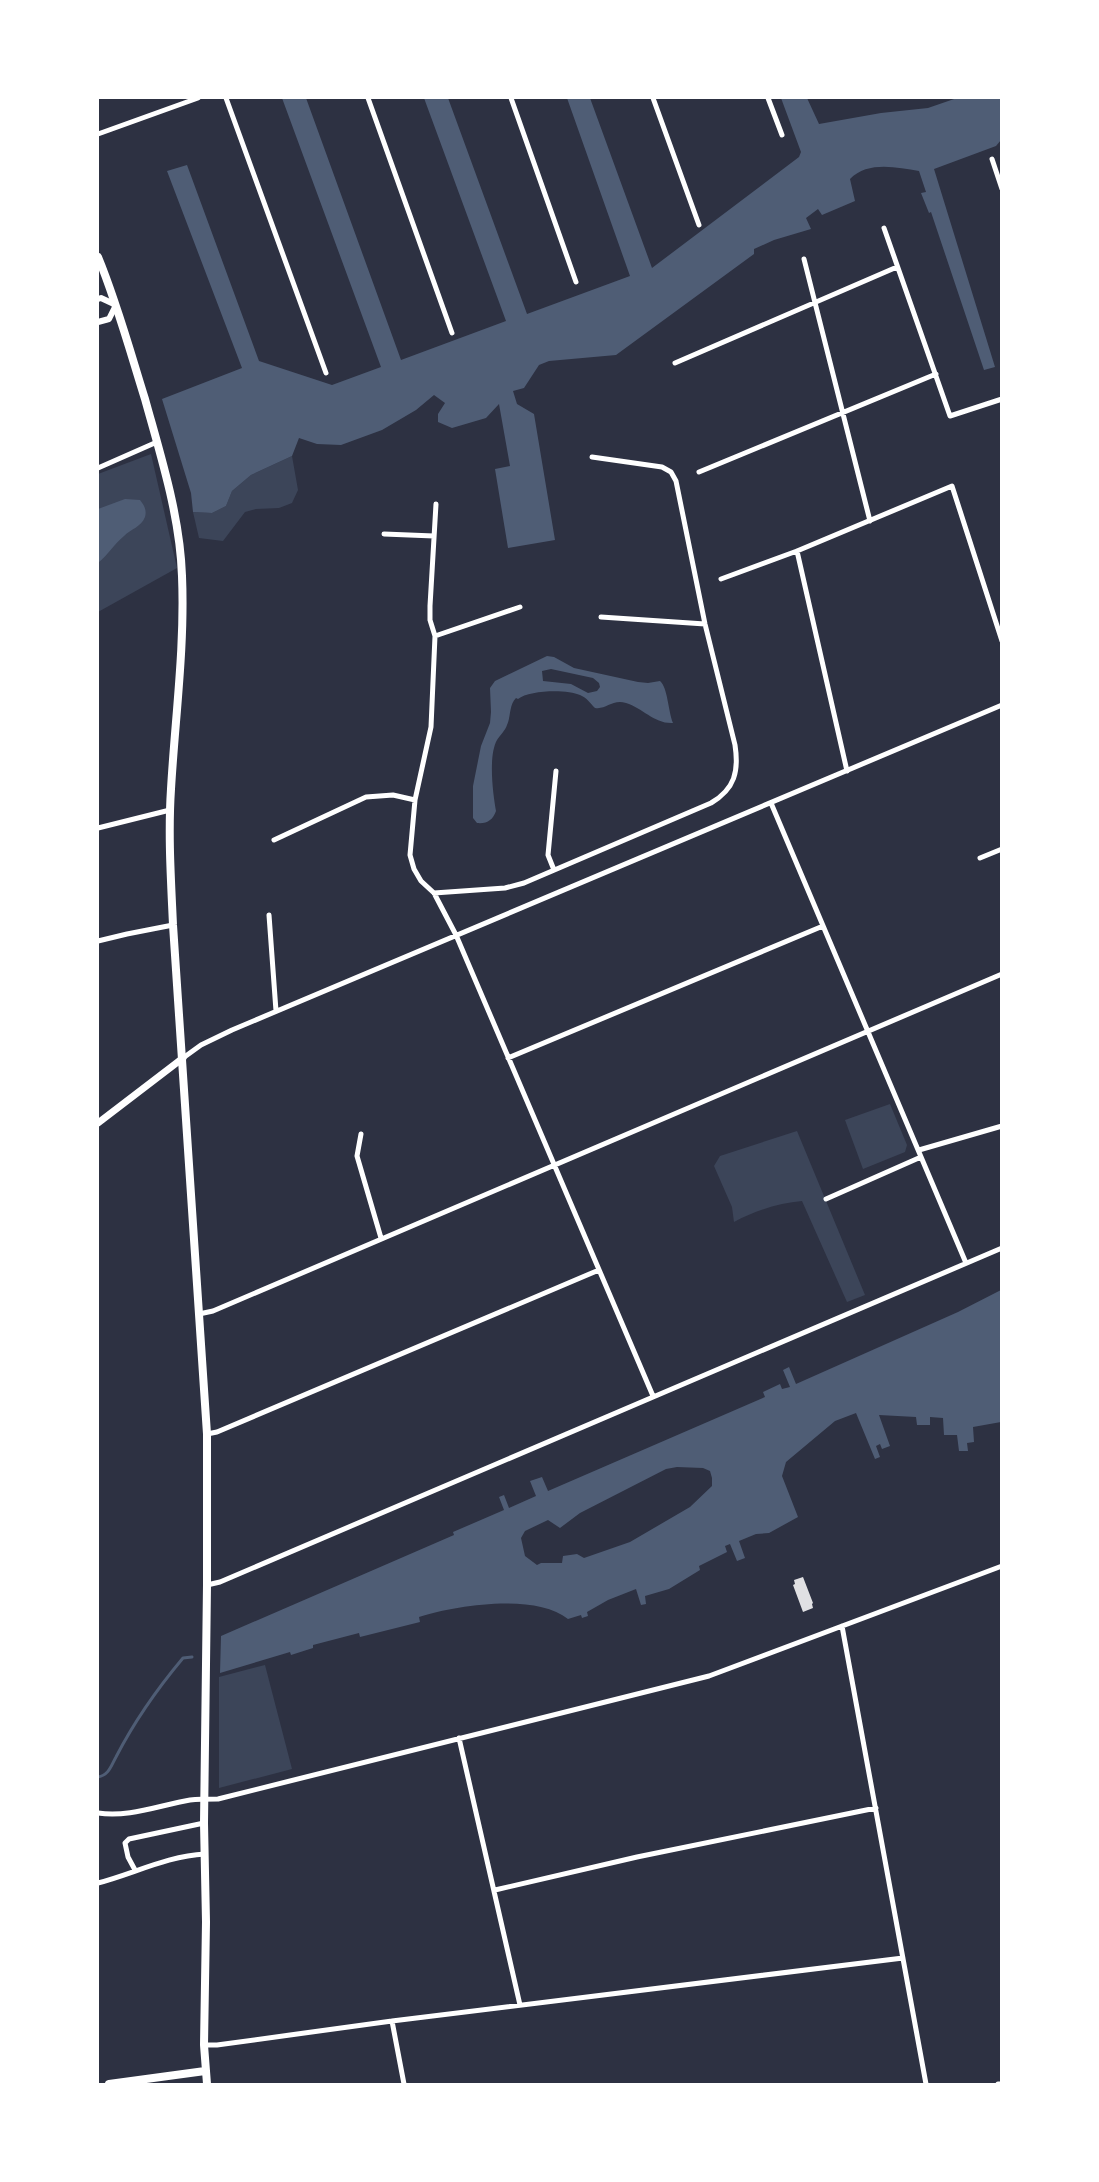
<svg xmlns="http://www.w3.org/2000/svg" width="1099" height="2182" font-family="'Archivo Narrow',sans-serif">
<rect width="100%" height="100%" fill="#2d3142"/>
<path fill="#3c4559" d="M 151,454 L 177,568 L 98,612 L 98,474 Z
M 292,456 L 298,490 L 292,503 L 279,508 L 256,509 L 245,512 L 223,541 L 199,538 L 193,512 L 212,513 L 226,506 L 232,491 L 251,475 Z
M 890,1104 L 907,1145 L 905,1152 L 863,1169 L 845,1120 Z
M 797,1131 L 865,1295 L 847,1302 L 802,1201 C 779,1203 754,1211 734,1222 L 732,1207 L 714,1166 L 720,1156 Z
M 265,1665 L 292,1769 L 219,1788 L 219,1677 Z"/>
<path fill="#4f5d75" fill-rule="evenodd" d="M 282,98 L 306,98 L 401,360 L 506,321 L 424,98 L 448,98 L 527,314 L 630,276 L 567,98 L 590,98 L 652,268 L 799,157 L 801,152 L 781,98 L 807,98 L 819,124 L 881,113 L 928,108 L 957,98 L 1001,98 L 1001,140 L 996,146 L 934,169 L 995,367 L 984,370 L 931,212 L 929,213 L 921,193 L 926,192 L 919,171 C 896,167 867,161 850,179 L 855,201 L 822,215 L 818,209 L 806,218 L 811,229 L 774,240 L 754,249 L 754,254 L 616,355 L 549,361 L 539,365 L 524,388 L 513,391 L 517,404 L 534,414 L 555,540 L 508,548 L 495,469 L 510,466 L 499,404 L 486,418 L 452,428 L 438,422 L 438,414 L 445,403 L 434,395 L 416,410 L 382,430 L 341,445 L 317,444 L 299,438 L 292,456 L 251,475 L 232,491 L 226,506 L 212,513 L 193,512 L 191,493 L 162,399 L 242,368 L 167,171 L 187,165 L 259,361 L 332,385 L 381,367 Z
M 125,499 L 140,500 C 144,505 147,510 145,517 C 141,527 131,529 124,536 C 114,544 108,555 98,563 L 98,509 Z
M 547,656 L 554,657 L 574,668 L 638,682 L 648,683 L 660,681 C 668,688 668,711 673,723 C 654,724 643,708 626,703 C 612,699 606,710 595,708 C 590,703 587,698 580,695 C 567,689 529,690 518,699 L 516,698 C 509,705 511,716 507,725 C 505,731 500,735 497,740 C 488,756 493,794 496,811 C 493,820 487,824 477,823 L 473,818 L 473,786 L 481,746 L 490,723 L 491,712 L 490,688 L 495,681 ZM 551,669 L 593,678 L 599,683 L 600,687 L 597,691 L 588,693 L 571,684 L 543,681 L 542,671 Z
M 1001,1290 L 1001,1422 L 973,1427 L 974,1442 L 967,1443 L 968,1451 L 959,1451 L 957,1435 L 944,1435 L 943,1418 L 930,1417 L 930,1425 L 917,1425 L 916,1417 L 879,1415 L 890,1446 L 882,1449 L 880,1444 L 876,1446 L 880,1457 L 875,1459 L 856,1413 L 835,1421 L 786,1462 L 782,1476 L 798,1517 L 769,1533 L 756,1534 L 739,1541 L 745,1558 L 737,1561 L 730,1544 L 725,1546 L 727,1552 L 699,1566 L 700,1570 L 669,1589 L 645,1596 L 646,1604 L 641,1605 L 636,1589 L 608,1600 L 587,1612 L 588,1616 L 582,1618 L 581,1615 L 568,1619 C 536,1593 457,1605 419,1617 L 420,1622 L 360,1637 L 359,1633 L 313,1645 L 313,1648 L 291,1655 L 290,1652 L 220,1673 L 221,1636 L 454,1535 L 453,1532 L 504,1510 L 499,1497 L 504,1495 L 509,1508 L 536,1496 L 530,1481 L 542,1477 L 548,1491 L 765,1397 L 763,1392 L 780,1384 L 782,1389 L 790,1387 L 783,1370 L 789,1367 L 796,1384 L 958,1312 ZM 677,1467 L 703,1468 L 710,1471 L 712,1478 L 712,1486 L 690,1507 L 630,1542 L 584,1558 L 577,1554 L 563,1556 L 562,1563 L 541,1563 L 537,1565 L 525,1556 L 521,1538 L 525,1531 L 548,1520 L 560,1528 L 580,1513 L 666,1469 Z"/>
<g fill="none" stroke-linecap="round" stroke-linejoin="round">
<path stroke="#4f5d75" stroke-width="3" d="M 98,1777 C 109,1775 111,1766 116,1757 C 134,1722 157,1689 183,1658 L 192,1657"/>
</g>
<path fill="#e0e0e3" d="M 803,1577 L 813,1603 L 812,1604 L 813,1608 L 803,1612 L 793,1585 L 795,1584 L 794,1580 Z"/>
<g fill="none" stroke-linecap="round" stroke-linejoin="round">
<path stroke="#fff" stroke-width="5" d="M 226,98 L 326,373
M 368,98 L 452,333
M 511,98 L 576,282
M 653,98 L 699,225
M 768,98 L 782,135
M 98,134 L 198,98
M 992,159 L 1002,189
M 884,228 L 950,416 L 1002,399
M 804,259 L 870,521
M 675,363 L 897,267
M 98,468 L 157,442
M 699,472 L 936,374
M 384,534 L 434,536
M 797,551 L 847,771
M 721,579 L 797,551 L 952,486 L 1002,641
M 520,607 L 435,636 L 431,727 L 415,800 L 410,855 L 414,869 L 421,881 L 434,893 L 456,935 L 653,1396
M 601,617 L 705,624
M 435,636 L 430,620 L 430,606 L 436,504
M 771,803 L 966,1263
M 98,828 L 170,810
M 274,840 L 366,797 L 393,795 L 415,800
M 980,858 L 1002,849
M 554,870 L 548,855 L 556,771
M 434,893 L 505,888 L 524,883 L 711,803 C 735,789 739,771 735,745 L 705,624 L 676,481 L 671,472 L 662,467 L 592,457
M 269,915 L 276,1011
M 98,941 L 127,934 L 173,925
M 183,1058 L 201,1045 L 232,1030 L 1002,705
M 508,1058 L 823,926
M 361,1134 L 357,1156 L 381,1238
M 919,1150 L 1002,1126
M 826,1199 L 921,1157
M 199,1314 L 213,1311 L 1002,974
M 207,1434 L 217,1432 L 599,1270
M 207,1585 L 220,1582 L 1002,1248
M 842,1626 L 926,2084
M 459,1738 L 520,2005
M 98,1813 C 128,1818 160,1805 190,1800 C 199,1799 209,1799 218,1799 L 709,1676 L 1002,1566
M 135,1870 L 128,1857 L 125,1843 L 129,1839 L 204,1823
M 98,1883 C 133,1874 167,1856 205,1854
M 495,1890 L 637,1857 L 876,1808
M 392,2021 L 404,2084
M 204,2045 L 217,2045 L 392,2021 L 903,1958
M 998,2084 L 1002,2084"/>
<path stroke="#fff" stroke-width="6" d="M 98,299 L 101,298 L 116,305 L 109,319 L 98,322"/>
<path stroke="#fff" stroke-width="7" d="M 98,1123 L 183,1058"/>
<path stroke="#fff" stroke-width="8" d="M 98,257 C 117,303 130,351 145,399 C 161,457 180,516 182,576 C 185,647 175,719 171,789 C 168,835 171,880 173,925 L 207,1434 L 207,1585 L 204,1823 L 206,1922 L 204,2045 L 207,2084
M 109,2084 L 205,2071"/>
</g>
<rect width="1099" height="2182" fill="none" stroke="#ffffff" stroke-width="198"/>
</svg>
